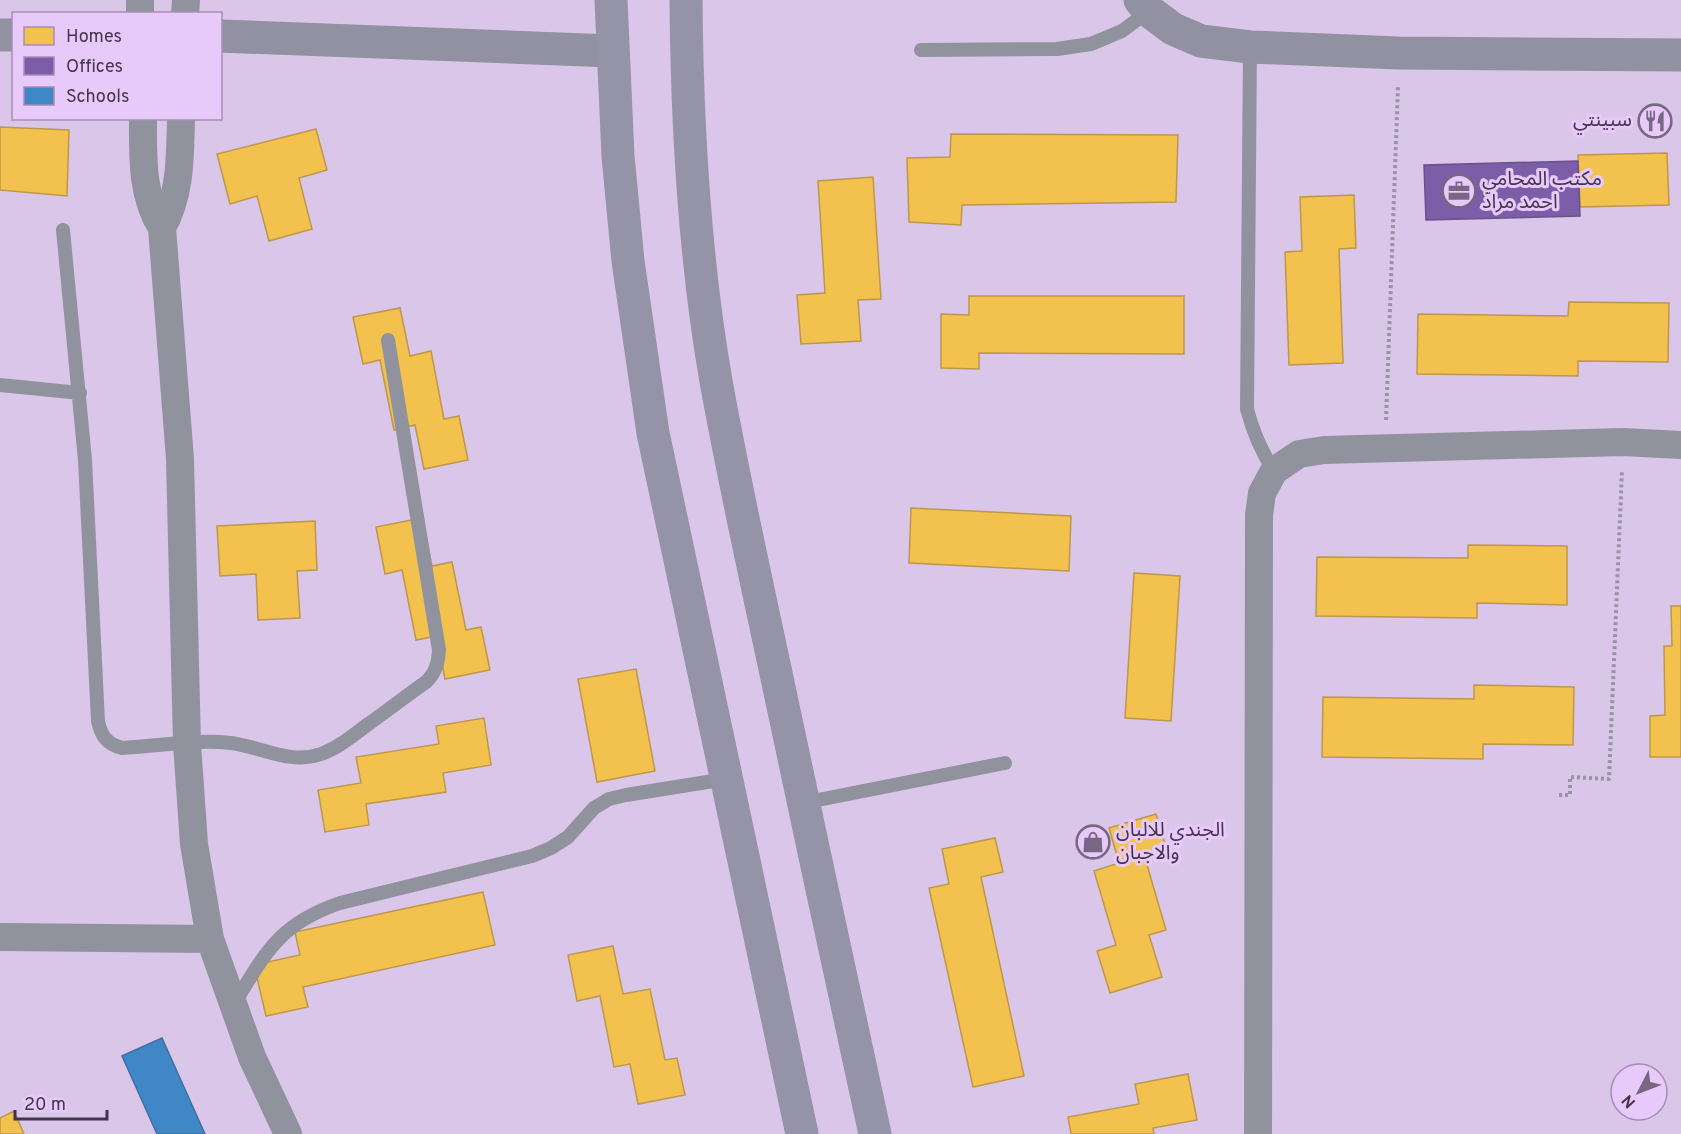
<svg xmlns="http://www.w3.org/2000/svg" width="1681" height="1134" font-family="Overpass,'Noto Sans Arabic',sans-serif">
<rect width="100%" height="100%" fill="#dac6e8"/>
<path fill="#f2c14e" stroke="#be974e" stroke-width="1.5" d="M 0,127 L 69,130 L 67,196 L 0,190 Z
M 316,129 L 327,170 L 299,178 L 312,229 L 269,241 L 257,196 L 230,204 L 217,154 Z
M 951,134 L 1178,135 L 1176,202 L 962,205 L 961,225 L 909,222 L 907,158 L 950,157 Z
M 1667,153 L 1669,205 L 1580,207 L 1578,155 Z
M 873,177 L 881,299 L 858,300 L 861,341 L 801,344 L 797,295 L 825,293 L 818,181 Z
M 1354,195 L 1356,248 L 1339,249 L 1343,363 L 1289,365 L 1285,252 L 1302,251 L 1300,197 Z
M 969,296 L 1184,296 L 1184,354 L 979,353 L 979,369 L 941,368 L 941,314 L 969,315 Z
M 1569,302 L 1669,303 L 1668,362 L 1578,361 L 1578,376 L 1417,374 L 1418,314 L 1568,316 Z
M 400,308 L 410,356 L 431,351 L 444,419 L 459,416 L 468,460 L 424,469 L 415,425 L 394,430 L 380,360 L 363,364 L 353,317 Z
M 911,508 L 1071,516 L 1069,571 L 909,563 Z
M 422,518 L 432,566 L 452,562 L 466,630 L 481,627 L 490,670 L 445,679 L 437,636 L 416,640 L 402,570 L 385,574 L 376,527 Z
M 315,521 L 317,570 L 297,571 L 300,618 L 258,620 L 256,574 L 220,576 L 217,526 Z
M 1468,545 L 1567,546 L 1567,605 L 1477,603 L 1477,618 L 1316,616 L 1317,557 L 1468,558 Z
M 1134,573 L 1180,576 L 1171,721 L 1125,718 Z
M 1671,606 L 1681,606 L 1681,757 L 1650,757 L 1650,716 L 1665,715 L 1664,646 L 1672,646 Z
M 636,669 L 655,771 L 597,782 L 578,679 Z
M 1474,685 L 1574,687 L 1573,745 L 1483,744 L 1483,759 L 1322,757 L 1323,697 L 1474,699 Z
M 484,718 L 491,765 L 443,773 L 446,792 L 366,804 L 369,825 L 325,832 L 318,790 L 361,783 L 356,757 L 439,744 L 436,726 Z
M 1156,814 L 1167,851 L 1145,858 L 1166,930 L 1149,935 L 1162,977 L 1110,993 L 1097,951 L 1116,945 L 1094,871 L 1119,863 L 1109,828 Z
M 995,838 L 1003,872 L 981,877 L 1024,1076 L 973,1087 L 929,888 L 949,884 L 942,849 Z
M 483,892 L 495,945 L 303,987 L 308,1007 L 266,1016 L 254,965 L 300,955 L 295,932 Z
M 613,946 L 623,994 L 650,989 L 665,1060 L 677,1058 L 685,1095 L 638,1104 L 630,1064 L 614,1067 L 600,996 L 577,1001 L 568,955 Z
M 1188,1074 L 1197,1120 L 1153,1128 L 1154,1134 L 1071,1134 L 1068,1117 L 1139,1104 L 1135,1084 Z
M 14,1111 L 24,1134 L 0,1134 L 0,1118 Z"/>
<path fill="#7b5ea7" stroke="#6a518c" stroke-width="1.5" d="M 1578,161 L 1580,216 L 1426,220 L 1424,165 Z"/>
<path fill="#3f88c5" stroke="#406fa1" stroke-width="1.5" d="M 162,1038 L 205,1134 L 157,1134 L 122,1056 Z"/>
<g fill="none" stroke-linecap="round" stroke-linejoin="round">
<path stroke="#9795a3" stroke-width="4" stroke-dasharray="3 3" stroke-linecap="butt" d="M 1386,420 L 1398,86
M 1559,795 L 1570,795 L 1570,777 L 1609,779 L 1622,470"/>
<path stroke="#90939e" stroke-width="14" d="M 1250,47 L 1247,409 C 1253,432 1261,451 1274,471
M 921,50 L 1057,49 L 1091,44 L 1122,31 L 1149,11
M 63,230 L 85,460 L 98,721 C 101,736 107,744 122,748 C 157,746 196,739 231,743 C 262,747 290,765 321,754 C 338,748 352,736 367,725 C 387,711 406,696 426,682 C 436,672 438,664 439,650 L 388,340
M 0,385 L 80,393
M 803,803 L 1005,763
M 234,1004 C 266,952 279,924 340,903 L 532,856 L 551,848 L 568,837 L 594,808 L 609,799 L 626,795 L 726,779"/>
<path stroke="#90939e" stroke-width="28" d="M 140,0 L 140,14
M 185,14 L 186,0
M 143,118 C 143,156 141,195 162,228 L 180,459 L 187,744 L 194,844 L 210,939 L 252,1057 L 288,1134
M 162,228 C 181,194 180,156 181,118
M 0,937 L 210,939
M 1258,1134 L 1259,515 L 1262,493 L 1274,471 L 1299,454 L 1324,450 L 1623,442 L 1681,445"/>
<path stroke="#9191a1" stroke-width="33" d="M 1140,0 L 1149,11 L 1173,29 L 1201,41 L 1250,47 L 1399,53 L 1681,55
M 0,35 L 14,35
M 220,36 L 612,51"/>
<path stroke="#9593a7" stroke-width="33" d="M 611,0 L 618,156 L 628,261 L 653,433 L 802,1134
M 686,0 C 687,127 694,255 716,381 C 733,476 754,570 774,664 C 807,821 841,977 875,1134"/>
</g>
<defs>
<g id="restaurant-ring" transform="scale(1.725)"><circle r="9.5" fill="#e7cafa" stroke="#786783" stroke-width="1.5"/><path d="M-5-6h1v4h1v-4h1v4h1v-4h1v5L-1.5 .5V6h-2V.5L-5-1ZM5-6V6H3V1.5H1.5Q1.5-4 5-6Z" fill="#786783"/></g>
<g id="office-ring" transform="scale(1.725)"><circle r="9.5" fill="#e7cafa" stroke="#786783" stroke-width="1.5"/><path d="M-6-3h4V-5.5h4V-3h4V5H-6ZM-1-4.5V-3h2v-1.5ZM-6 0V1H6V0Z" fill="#786783"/></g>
<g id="shop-ring" transform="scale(1.725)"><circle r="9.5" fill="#e7cafa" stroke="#786783" stroke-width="1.5"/><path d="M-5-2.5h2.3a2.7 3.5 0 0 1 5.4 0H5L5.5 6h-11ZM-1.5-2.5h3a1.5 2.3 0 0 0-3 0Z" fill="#786783"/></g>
</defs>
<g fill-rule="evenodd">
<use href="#restaurant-ring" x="1655" y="121"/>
<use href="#office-ring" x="1459" y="191"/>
<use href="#shop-ring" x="1093" y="842"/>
</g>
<g text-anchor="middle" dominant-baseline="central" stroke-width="6" stroke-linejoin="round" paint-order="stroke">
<g font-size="20" fill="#43344d" stroke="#e7cafa" text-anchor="start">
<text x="1632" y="121" text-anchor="end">سبينتي</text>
<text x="1482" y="180">مكتب المحامي<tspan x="1482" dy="23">احمد مراد</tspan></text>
<text x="1116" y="831">الجندي للالبان<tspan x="1116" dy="23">والاجبان</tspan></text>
</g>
</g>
<rect x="12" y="12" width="210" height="108" fill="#e7cafa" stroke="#a58eb5" stroke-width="1.5"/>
<rect x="24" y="27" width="30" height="18" fill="#f2c14e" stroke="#a58eb5" stroke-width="1.5"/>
<text x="66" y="42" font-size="18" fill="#43344d">Homes</text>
<rect x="24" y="57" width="30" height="18" fill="#7b5ea7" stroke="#a58eb5" stroke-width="1.5"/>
<text x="66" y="72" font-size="18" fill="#43344d">Offices</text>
<rect x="24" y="87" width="30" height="18" fill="#3f88c5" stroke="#a58eb5" stroke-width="1.5"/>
<text x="66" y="102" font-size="18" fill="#43344d">Schools</text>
<g transform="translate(1639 1092) rotate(228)"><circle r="28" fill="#e7cafa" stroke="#a58eb5" stroke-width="1.5"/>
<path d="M0-4.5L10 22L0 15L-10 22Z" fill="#786783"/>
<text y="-9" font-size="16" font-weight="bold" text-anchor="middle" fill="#43344d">N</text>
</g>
<path d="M15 1110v9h92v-9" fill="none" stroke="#43344d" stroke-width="3"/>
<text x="24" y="1110" font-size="18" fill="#43344d" stroke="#e7cafa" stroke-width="4.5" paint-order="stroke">20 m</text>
</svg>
